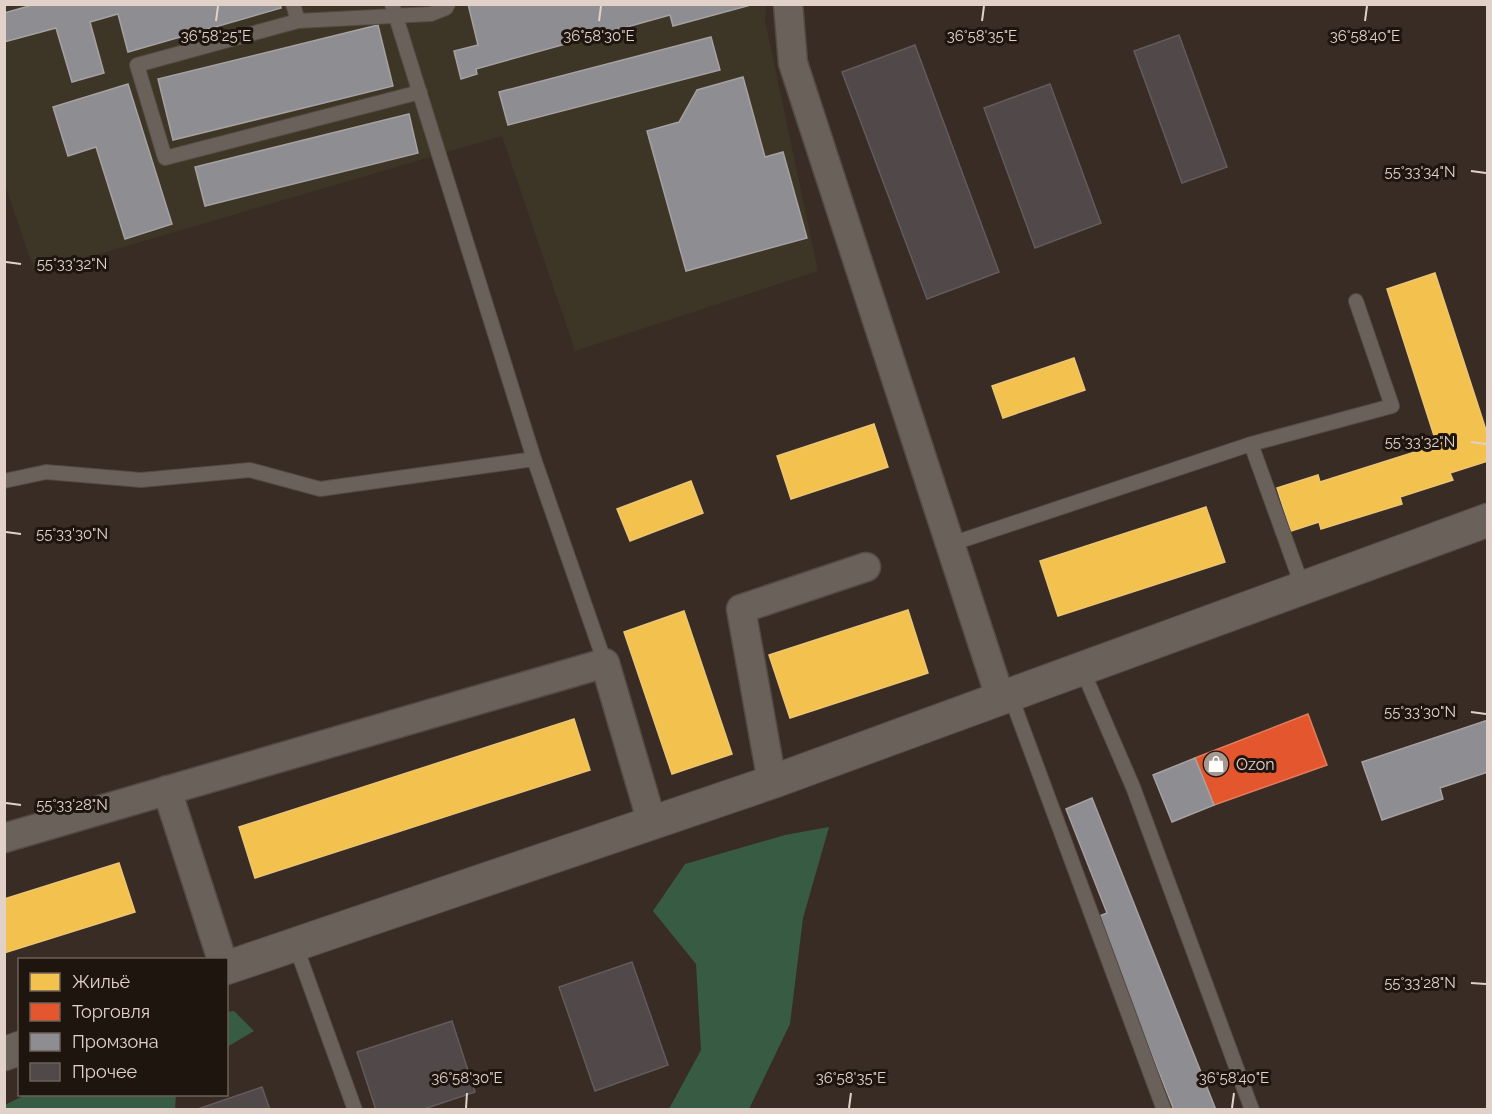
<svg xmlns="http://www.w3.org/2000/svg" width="1492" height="1114" font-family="Raleway,sans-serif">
<rect width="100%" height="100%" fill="#392c24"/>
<path fill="#3d3525" d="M 4,5 L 766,5 L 765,20 L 818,271 L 575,351 L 502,136 L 35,273 L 5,185 Z"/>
<path fill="#385b44" d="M 829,827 L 803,918 L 790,1024 L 749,1109 L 669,1109 L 701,1050 L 696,964 L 653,911 L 685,864 L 785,835 Z
M 234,1011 L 254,1031 L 227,1047 L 227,1012 Z
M 27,1094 L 176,1094 L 176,1095 L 175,1109 L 5,1109 L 5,1105 Z"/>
<path fill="#f2c14e" stroke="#edc673" stroke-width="1.5" d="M 1435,273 L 1488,436 L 1488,461 L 1450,473 L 1453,480 L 1400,497 L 1402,504 L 1321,529 L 1319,522 L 1291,531 L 1277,488 L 1318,475 L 1320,482 L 1437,445 L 1387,289 Z
M 1074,358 L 1085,390 L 1003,418 L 992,386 Z
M 874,424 L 888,467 L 791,499 L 777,456 Z
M 691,481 L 703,513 L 630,541 L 617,509 Z
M 1206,507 L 1225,562 L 1058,616 L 1040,561 Z
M 908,610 L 928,673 L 790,718 L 769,655 Z
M 684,611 L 732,754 L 672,774 L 624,632 Z
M 574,719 L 590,770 L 255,878 L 239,827 Z
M 119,863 L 135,912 L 4,953 L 4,899 Z"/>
<path fill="#e4572e" stroke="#e37c5c" stroke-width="1.5" d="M 1308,714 L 1327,765 L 1214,805 L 1195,758 Z"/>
<path fill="#8d8d92" stroke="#a6a1a2" stroke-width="1.5" d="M 36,4 L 280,4 L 281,8 L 128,52 L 118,14 L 90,22 L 104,73 L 72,82 L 56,28 L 4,42 L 4,13 Z
M 468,4 L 751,4 L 751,5 L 673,26 L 670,15 L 476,69 L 477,74 L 461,79 L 454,51 L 478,45 Z
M 378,25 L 393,86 L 173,140 L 158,79 Z
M 711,37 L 720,70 L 508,125 L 499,92 Z
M 743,77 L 765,157 L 783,152 L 807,238 L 686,271 L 647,131 L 679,122 L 697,90 Z
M 128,84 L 172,224 L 125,239 L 96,147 L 68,156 L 53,107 Z
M 409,114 L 418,153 L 205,206 L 195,167 Z
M 1488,720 L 1488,772 L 1440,788 L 1443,799 L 1382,820 L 1362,762 Z
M 1195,758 L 1214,805 L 1172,822 L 1153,775 Z
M 1092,798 L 1216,1110 L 1174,1110 L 1097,917 L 1107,913 L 1066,809 Z"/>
<path fill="#514949" stroke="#635a5c" stroke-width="1.5" d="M 1179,35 L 1227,167 L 1182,183 L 1134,51 Z
M 915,45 L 999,272 L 927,299 L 842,72 Z
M 1050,84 L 1101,223 L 1035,248 L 984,108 Z
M 632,962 L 668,1065 L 595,1091 L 559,987 Z
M 452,1021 L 475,1092 L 421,1110 L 376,1110 L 357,1052 Z
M 262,1087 L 270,1110 L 195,1110 Z"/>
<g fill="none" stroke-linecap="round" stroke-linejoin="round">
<g stroke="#544a43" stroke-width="16">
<path id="service" d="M 293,4 L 298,21 L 137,65 L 165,158 L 420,92
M 392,4 L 534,459 L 605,663
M 298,21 L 431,14 L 446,8 L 448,4
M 4,481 L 46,472 L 141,480 L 250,470 L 320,489 L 534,459
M 948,545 L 1251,444
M 1303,588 L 1251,444 L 1392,406 L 1356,301
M 1082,669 L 1133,787 L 1252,1110
M 1011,697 L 1164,1110
M 295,944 L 355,1110"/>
</g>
<g stroke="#544a43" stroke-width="31">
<path id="minor" d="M 788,4 L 793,63 L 1001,700
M 772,782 L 741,609 L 866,567
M 167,790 L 222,960
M 4,838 L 605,663 L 652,823"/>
</g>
<g stroke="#544a43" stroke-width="35">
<path id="tertiary" d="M 226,968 L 772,782 L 1488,520
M 4,1054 L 20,1048"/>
</g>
<use href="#service" stroke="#6a615b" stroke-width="14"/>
<use href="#minor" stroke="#6a615b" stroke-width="28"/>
<use href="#tertiary" stroke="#6a615b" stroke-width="33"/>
</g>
<path fill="none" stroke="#e1d1c9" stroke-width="2" d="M 216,21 L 218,6M 599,21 L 601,6M 982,21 L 984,6M 1365,21 L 1367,6M 1471,171 L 1486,173M 6,262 L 21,264M 1471,442 L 1486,444M 6,532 L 21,534M 1471,712 L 1486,714M 6,803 L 21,805M 1471,983 L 1486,984M 466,1108 L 467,1093M 849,1108 L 851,1093M 1232,1108 L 1234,1093"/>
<defs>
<g id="shop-disc" transform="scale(1.35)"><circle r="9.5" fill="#a6978f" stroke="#1f150f"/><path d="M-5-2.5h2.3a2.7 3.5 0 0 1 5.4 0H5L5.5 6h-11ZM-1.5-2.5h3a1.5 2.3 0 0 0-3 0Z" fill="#fff"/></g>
</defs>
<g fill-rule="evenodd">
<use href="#shop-disc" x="1216" y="764"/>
</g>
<g text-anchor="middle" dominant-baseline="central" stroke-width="6" stroke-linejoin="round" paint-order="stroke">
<g font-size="16" fill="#e1d1c9" stroke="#1f150f" text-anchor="start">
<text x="1236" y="764">Ozon</text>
</g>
</g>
<g font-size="15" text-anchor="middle" fill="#e1d1c9" stroke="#1f150f" stroke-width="6" stroke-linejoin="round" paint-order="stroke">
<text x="216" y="41">36°58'25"E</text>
<text x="599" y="41">36°58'30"E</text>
<text x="982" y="41">36°58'35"E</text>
<text x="1365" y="41">36°58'40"E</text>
<text x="1420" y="177">55°33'34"N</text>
<text x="72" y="269">55°33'32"N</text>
<text x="1420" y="447">55°33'32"N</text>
<text x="72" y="539">55°33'30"N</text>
<text x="1420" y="717">55°33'30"N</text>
<text x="72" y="810">55°33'28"N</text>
<text x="1420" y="988">55°33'28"N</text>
<text x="467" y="1083">36°58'30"E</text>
<text x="851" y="1083">36°58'35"E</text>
<text x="1234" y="1083">36°58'40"E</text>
</g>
<rect width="1492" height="1114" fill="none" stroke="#e1d1c9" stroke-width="12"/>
<rect x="18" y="958" width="210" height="138" fill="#1f150f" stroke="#6d6059" stroke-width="1.5"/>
<rect x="30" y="973" width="30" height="18" fill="#f2c14e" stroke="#6d6059" stroke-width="1.5"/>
<text x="72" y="988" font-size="18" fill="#e1d1c9">Жильё</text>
<rect x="30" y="1003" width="30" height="18" fill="#e4572e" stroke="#6d6059" stroke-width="1.5"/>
<text x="72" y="1018" font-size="18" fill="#e1d1c9">Торговля</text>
<rect x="30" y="1033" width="30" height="18" fill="#8d8d92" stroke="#6d6059" stroke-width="1.5"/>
<text x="72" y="1048" font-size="18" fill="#e1d1c9">Промзона</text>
<rect x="30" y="1063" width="30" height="18" fill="#514949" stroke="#6d6059" stroke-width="1.5"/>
<text x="72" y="1078" font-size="18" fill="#e1d1c9">Прочее</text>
</svg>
